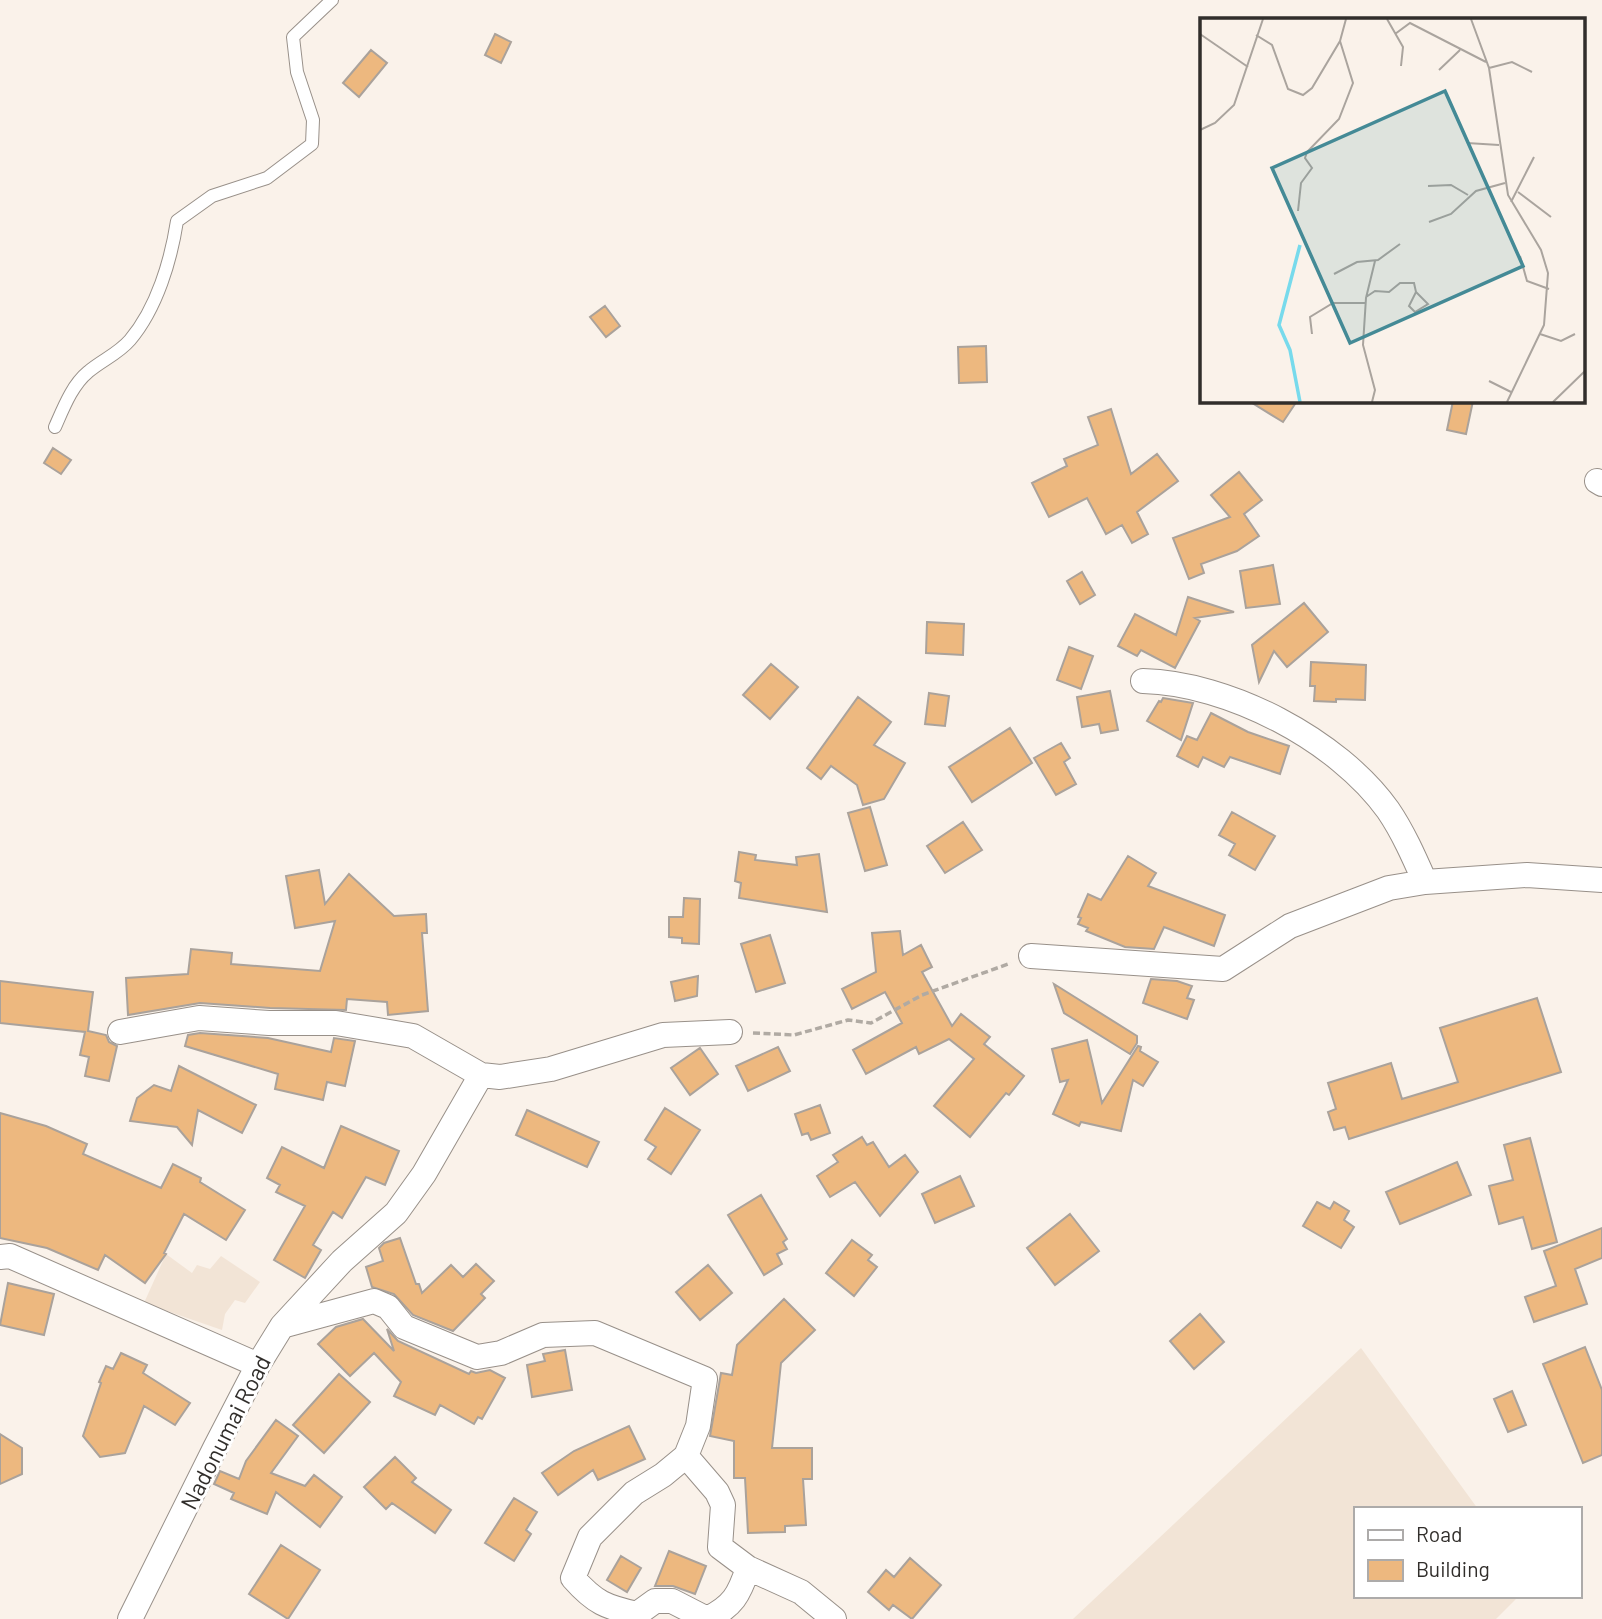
<svg xmlns="http://www.w3.org/2000/svg" width="1602" height="1619" font-family="Barlow,sans-serif">
<rect width="100%" height="100%" fill="#faf2ea"/>
<path fill="#f2e4d6" d="M 166,1254 L 192,1273 L 197,1265 L 210,1269 L 221,1256 L 260,1282 L 245,1303 L 235,1300 L 225,1314 L 222,1330 L 144,1303 Z
M 1361,1348 L 1478,1509 L 1355,1509 L 1355,1596 L 1519,1596 L 1496,1619 L 1073,1619 Z"/>
<path fill="#edb87f" stroke="#aaa29b" stroke-width="2" d="M 495,34 L 511,42 L 501,63 L 485,55 Z
M 371,50 L 387,63 L 359,97 L 343,83 Z
M 605,306 L 620,326 L 606,337 L 590,317 Z
M 986,346 L 987,382 L 959,383 L 958,347 Z
M 1249,401 L 1297,401 L 1283,422 Z
M 1453,401 L 1473,401 L 1466,434 L 1447,430 Z
M 1111,409 L 1131,474 L 1157,454 L 1178,481 L 1137,512 L 1148,534 L 1132,543 L 1122,525 L 1106,534 L 1087,498 L 1049,517 L 1032,483 L 1067,466 L 1064,459 L 1098,445 L 1088,417 Z
M 53,448 L 71,460 L 61,474 L 44,463 Z
M 1239,472 L 1262,500 L 1244,514 L 1259,536 L 1237,551 L 1201,564 L 1204,573 L 1189,579 L 1173,538 L 1230,517 L 1211,495 Z
M 1273,565 L 1280,604 L 1246,608 L 1240,571 Z
M 1082,572 L 1095,595 L 1080,604 L 1067,581 Z
M 1188,597 L 1234,612 L 1195,618 L 1200,621 L 1175,668 L 1141,650 L 1137,656 L 1118,646 L 1135,614 L 1176,635 Z
M 1304,603 L 1328,632 L 1287,667 L 1274,651 L 1259,682 L 1252,645 Z
M 927,622 L 964,624 L 963,655 L 926,653 Z
M 1069,647 L 1093,656 L 1081,689 L 1057,680 Z
M 1311,662 L 1366,665 L 1365,700 L 1336,699 L 1336,702 L 1314,701 L 1315,686 L 1310,686 Z
M 771,664 L 798,687 L 770,719 L 743,695 Z
M 1110,691 L 1118,730 L 1101,733 L 1099,724 L 1082,727 L 1077,697 Z
M 929,693 L 949,696 L 945,726 L 925,724 Z
M 858,697 L 891,722 L 874,745 L 905,763 L 884,799 L 863,805 L 857,785 L 831,766 L 821,779 L 807,768 Z
M 1163,698 L 1193,703 L 1181,740 L 1147,721 L 1159,701 L 1161,702 Z
M 1211,713 L 1248,732 L 1289,746 L 1280,774 L 1230,757 L 1224,767 L 1203,757 L 1198,767 L 1177,756 L 1187,736 L 1197,740 Z
M 1010,728 L 1032,763 L 972,802 L 949,767 Z
M 1061,743 L 1070,758 L 1064,762 L 1076,784 L 1056,795 L 1034,758 Z
M 870,807 L 887,865 L 865,871 L 848,813 Z
M 1232,812 L 1275,836 L 1255,870 L 1229,855 L 1235,844 L 1219,835 Z
M 963,822 L 982,850 L 945,873 L 927,846 Z
M 739,852 L 756,855 L 755,860 L 797,865 L 796,857 L 819,854 L 827,912 L 739,898 L 741,883 L 735,881 Z
M 1128,856 L 1156,873 L 1148,886 L 1225,915 L 1214,946 L 1164,927 L 1154,949 L 1125,947 L 1086,931 L 1088,928 L 1078,924 L 1081,918 L 1078,917 L 1088,894 L 1101,900 Z
M 319,870 L 325,904 L 349,874 L 394,916 L 426,914 L 427,933 L 422,933 L 428,1011 L 388,1015 L 387,1002 L 347,999 L 346,1010 L 270,1008 L 200,1003 L 128,1015 L 126,978 L 188,974 L 191,949 L 232,953 L 231,964 L 320,971 L 335,921 L 295,928 L 286,876 Z
M 684,898 L 700,899 L 699,944 L 682,943 L 682,938 L 669,937 L 669,917 L 683,917 Z
M 900,931 L 903,955 L 921,945 L 932,967 L 922,972 L 952,1026 L 961,1014 L 990,1037 L 984,1044 L 1024,1076 L 1009,1095 L 1006,1093 L 970,1137 L 934,1106 L 974,1059 L 949,1039 L 919,1054 L 916,1047 L 866,1074 L 853,1050 L 902,1023 L 885,992 L 852,1009 L 842,989 L 876,972 L 872,933 Z
M 770,935 L 785,983 L 756,992 L 741,944 Z
M 698,976 L 697,996 L 675,1001 L 671,982 Z
M 1151,979 L 1177,981 L 1192,986 L 1187,998 L 1194,1000 L 1187,1019 L 1143,1003 Z
M 0,981 L 93,992 L 88,1031 L 106,1035 L 109,1042 L 117,1046 L 109,1081 L 85,1076 L 89,1057 L 80,1055 L 85,1032 L 0,1023 Z
M 1054,984 L 1137,1036 L 1137,1043 L 1130,1054 L 1064,1013 Z
M 1537,998 L 1561,1072 L 1349,1139 L 1345,1127 L 1334,1130 L 1328,1112 L 1336,1109 L 1328,1083 L 1391,1063 L 1402,1099 L 1458,1082 L 1440,1028 Z
M 200,1033 L 268,1038 L 331,1052 L 334,1038 L 355,1041 L 345,1086 L 327,1082 L 323,1100 L 275,1089 L 278,1074 L 185,1046 L 188,1035 Z
M 1087,1040 L 1102,1103 L 1138,1046 L 1141,1047 L 1140,1051 L 1158,1062 L 1143,1086 L 1133,1080 L 1121,1131 L 1081,1122 L 1079,1126 L 1053,1114 L 1068,1080 L 1060,1082 L 1052,1049 Z
M 778,1047 L 790,1071 L 748,1091 L 736,1066 Z
M 700,1048 L 718,1074 L 690,1095 L 671,1068 Z
M 179,1066 L 256,1105 L 242,1133 L 198,1110 L 192,1145 L 177,1127 L 130,1121 L 137,1098 L 154,1085 L 171,1091 Z
M 820,1105 L 830,1133 L 811,1140 L 808,1133 L 802,1135 L 795,1114 Z
M 665,1108 L 700,1130 L 671,1174 L 648,1159 L 656,1147 L 645,1140 Z
M 527,1110 L 599,1142 L 587,1167 L 516,1135 Z
M 0,1113 L 46,1126 L 87,1144 L 83,1154 L 161,1188 L 173,1164 L 201,1178 L 200,1182 L 245,1210 L 226,1240 L 184,1214 L 164,1253 L 166,1254 L 145,1283 L 105,1255 L 98,1270 L 47,1248 L 0,1238 Z
M 341,1126 L 399,1151 L 385,1185 L 366,1177 L 342,1218 L 333,1212 L 313,1245 L 321,1250 L 305,1278 L 274,1260 L 305,1206 L 276,1192 L 280,1185 L 267,1178 L 282,1147 L 324,1168 Z
M 862,1137 L 867,1145 L 873,1142 L 889,1167 L 905,1155 L 918,1172 L 880,1216 L 855,1182 L 830,1197 L 817,1176 L 838,1162 L 833,1155 Z
M 1530,1138 L 1557,1242 L 1532,1249 L 1523,1217 L 1499,1224 L 1489,1186 L 1513,1180 L 1504,1145 Z
M 1457,1162 L 1471,1195 L 1400,1224 L 1386,1192 Z
M 960,1176 L 974,1206 L 935,1223 L 922,1194 Z
M 761,1195 L 787,1239 L 783,1242 L 787,1249 L 777,1254 L 782,1264 L 764,1275 L 728,1215 Z
M 1317,1202 L 1330,1209 L 1334,1202 L 1349,1211 L 1344,1220 L 1354,1227 L 1341,1248 L 1303,1226 Z
M 1070,1214 L 1099,1251 L 1055,1285 L 1027,1248 Z
M 1602,1228 L 1602,1258 L 1575,1269 L 1587,1304 L 1534,1322 L 1525,1297 L 1556,1286 L 1544,1251 Z
M 400,1238 L 416,1284 L 419,1284 L 422,1293 L 451,1265 L 463,1277 L 476,1264 L 494,1281 L 481,1294 L 485,1298 L 453,1331 L 413,1315 L 394,1294 L 372,1287 L 366,1267 L 383,1261 L 379,1248 L 384,1243 Z
M 852,1240 L 872,1255 L 868,1260 L 877,1267 L 854,1296 L 826,1273 Z
M 708,1265 L 732,1293 L 700,1320 L 676,1292 Z
M 8,1283 L 54,1294 L 44,1335 L 0,1325 Z
M 784,1299 L 815,1330 L 781,1363 L 772,1448 L 812,1448 L 812,1479 L 803,1479 L 806,1525 L 785,1526 L 785,1532 L 748,1533 L 745,1478 L 734,1478 L 734,1441 L 710,1436 L 721,1373 L 732,1375 L 737,1345 Z
M 1200,1314 L 1224,1342 L 1194,1369 L 1170,1341 Z
M 363,1319 L 394,1351 L 387,1329 L 398,1341 L 469,1374 L 471,1371 L 476,1373 L 490,1370 L 505,1378 L 482,1419 L 478,1417 L 474,1424 L 440,1405 L 435,1415 L 394,1396 L 401,1382 L 374,1353 L 350,1376 L 318,1344 L 336,1327 Z
M 1585,1347 L 1602,1390 L 1602,1455 L 1583,1463 L 1543,1364 Z
M 565,1350 L 572,1390 L 532,1397 L 527,1365 L 545,1361 L 543,1354 Z
M 121,1353 L 147,1365 L 143,1373 L 190,1403 L 175,1425 L 144,1406 L 125,1453 L 100,1457 L 83,1436 L 101,1383 L 99,1382 L 106,1366 L 113,1369 Z
M 339,1374 L 370,1402 L 324,1453 L 293,1425 Z
M 1512,1391 L 1526,1425 L 1508,1432 L 1494,1399 Z
M 276,1420 L 298,1436 L 271,1473 L 305,1486 L 314,1475 L 342,1497 L 320,1527 L 276,1492 L 267,1514 L 231,1499 L 234,1493 L 214,1484 L 220,1471 L 239,1479 L 246,1461 Z
M 629,1426 L 645,1459 L 598,1480 L 593,1470 L 558,1495 L 542,1473 L 574,1451 Z
M 0,1434 L 22,1448 L 22,1474 L 0,1484 Z
M 395,1457 L 416,1478 L 412,1482 L 451,1510 L 435,1533 L 392,1503 L 386,1509 L 364,1487 Z
M 514,1498 L 537,1512 L 526,1530 L 531,1534 L 514,1561 L 485,1543 Z
M 281,1545 L 320,1570 L 288,1619 L 249,1594 Z
M 669,1551 L 706,1566 L 695,1594 L 673,1586 L 655,1586 Z
M 621,1556 L 641,1568 L 627,1592 L 607,1580 Z
M 910,1558 L 941,1585 L 912,1619 L 893,1605 L 889,1610 L 868,1592 L 886,1570 L 894,1577 Z"/>
<g fill="none" stroke-linecap="round" stroke-linejoin="round">
<g stroke="#989089" stroke-width="14">
<path id="service" d="M 55,427 C 63,409 72,385 88,372 C 102,360 118,354 130,340 C 157,308 171,260 177,221 L 212,196 L 267,178 L 312,144 L 313,120 L 297,72 L 293,37 L 332,0"/>
</g>
<g stroke="#989089" stroke-width="26">
<path id="minor" d="M 1597,481 L 1602,484
M 1143,681 C 1229,683 1338,740 1388,810 C 1403,832 1414,857 1425,882
M 1031,956 L 1223,969 L 1290,926 L 1389,888 L 1425,882 L 1527,875 L 1602,880
M 120,1032 L 199,1018 L 269,1023 L 336,1023 L 413,1036 L 481,1075 L 500,1077 L 551,1069 L 663,1035 L 730,1032
M 0,1257 L 10,1256 L 258,1365
M 282,1326 L 374,1301 L 388,1307 L 404,1327 L 477,1357 L 501,1353 L 543,1335 L 595,1333 L 705,1379 L 698,1426 L 686,1456 L 663,1475 L 634,1493 L 590,1537 L 573,1578 C 595,1603 606,1607 637,1614 L 655,1601 L 672,1601 L 707,1619 C 733,1606 739,1595 748,1568 L 720,1547 L 723,1505 L 717,1492 L 686,1456
M 748,1568 L 801,1592 L 834,1619
M 130,1619 L 215,1448 L 258,1365 L 282,1326 L 342,1261 L 396,1213 L 424,1174 L 481,1075"/>
</g>
<path stroke="#b0aaa3" stroke-width="3.5" stroke-dasharray="7 3.5" stroke-linecap="butt" d="M 753,1033 L 794,1035 L 848,1020 L 871,1023 L 922,995 L 1011,963"/>
<use href="#service" stroke="#fff" stroke-width="12"/>
<use href="#minor" stroke="#fff" stroke-width="24"/>
</g>
<g text-anchor="middle" dominant-baseline="central" stroke-width="6" stroke-linejoin="round" paint-order="stroke">
<g font-size="23" fill="#312e2b" stroke="#fff">
<text transform="translate(225 1432) rotate(-63)">Nadonumai Road</text>
</g>
</g>
<g transform="translate(1200 18)">
<rect width="385" height="385" fill="#faf2ea"/>
<path fill="none" stroke="#77daec" stroke-width="3.5" d="M 100,384 L 90,332 L 79,307 L 100,227"/>
<path fill="none" stroke="#aaa49e" stroke-width="2" d="M 187,1 L 203,29 L 201,48M 271,1 L 289,50 L 308,177 L 341,232 L 348,255 L 344,307 L 307,384M 0,16 L 48,49M 195,16 L 210,5 L 286,44M 56,17 L 72,27 L 88,71 L 103,77 L 112,70 L 140,23 L 146,1M 289,50 L 312,44 L 332,54M 239,52 L 260,32M 0,112 L 15,105 L 34,87 L 63,1M 267,125 L 299,127M 228,168 L 251,167 L 268,177M 318,174 L 351,199M 311,184 L 334,139M 98,193 L 101,165 L 112,150 L 105,140 L 107,134 L 139,101 L 153,65 L 140,23M 229,204 L 251,196 L 276,173 L 305,165M 320,238 L 327,263 L 349,271M 134,256 L 157,244 L 178,242 L 200,226M 166,279 L 175,273 L 189,274 L 200,265 L 214,265 L 216,274 L 228,286 L 215,294 L 209,288 L 216,274M 112,316 L 110,299 L 133,285 L 165,285M 340,316 L 361,323 L 375,316M 289,363 L 311,374M 172,384 L 175,372 L 163,327 L 166,280 L 175,243M 353,384 L 385,353"/>
<path fill="#448a96" fill-opacity="0.15" stroke="#448a96" stroke-width="3.5" d="M 245,73 L 323,248 L 150,325 L 72,150 Z"/>
<rect width="385" height="385" fill="none" stroke="#312e2b" stroke-width="3.5"/>
</g>
<rect x="1354" y="1507" width="228" height="91" fill="#ffffff" stroke="#adabaa" stroke-width="2"/>
<rect x="1368" y="1530" width="35" height="10" fill="#ffffff" stroke="#adabaa" stroke-width="2"/>
<text x="1416" y="1542" font-size="21" fill="#312e2b">Road</text>
<rect x="1368" y="1560" width="35" height="21" fill="#edb87f" stroke="#adabaa" stroke-width="2"/>
<text x="1416" y="1577" font-size="21" fill="#312e2b">Building</text>
</svg>
